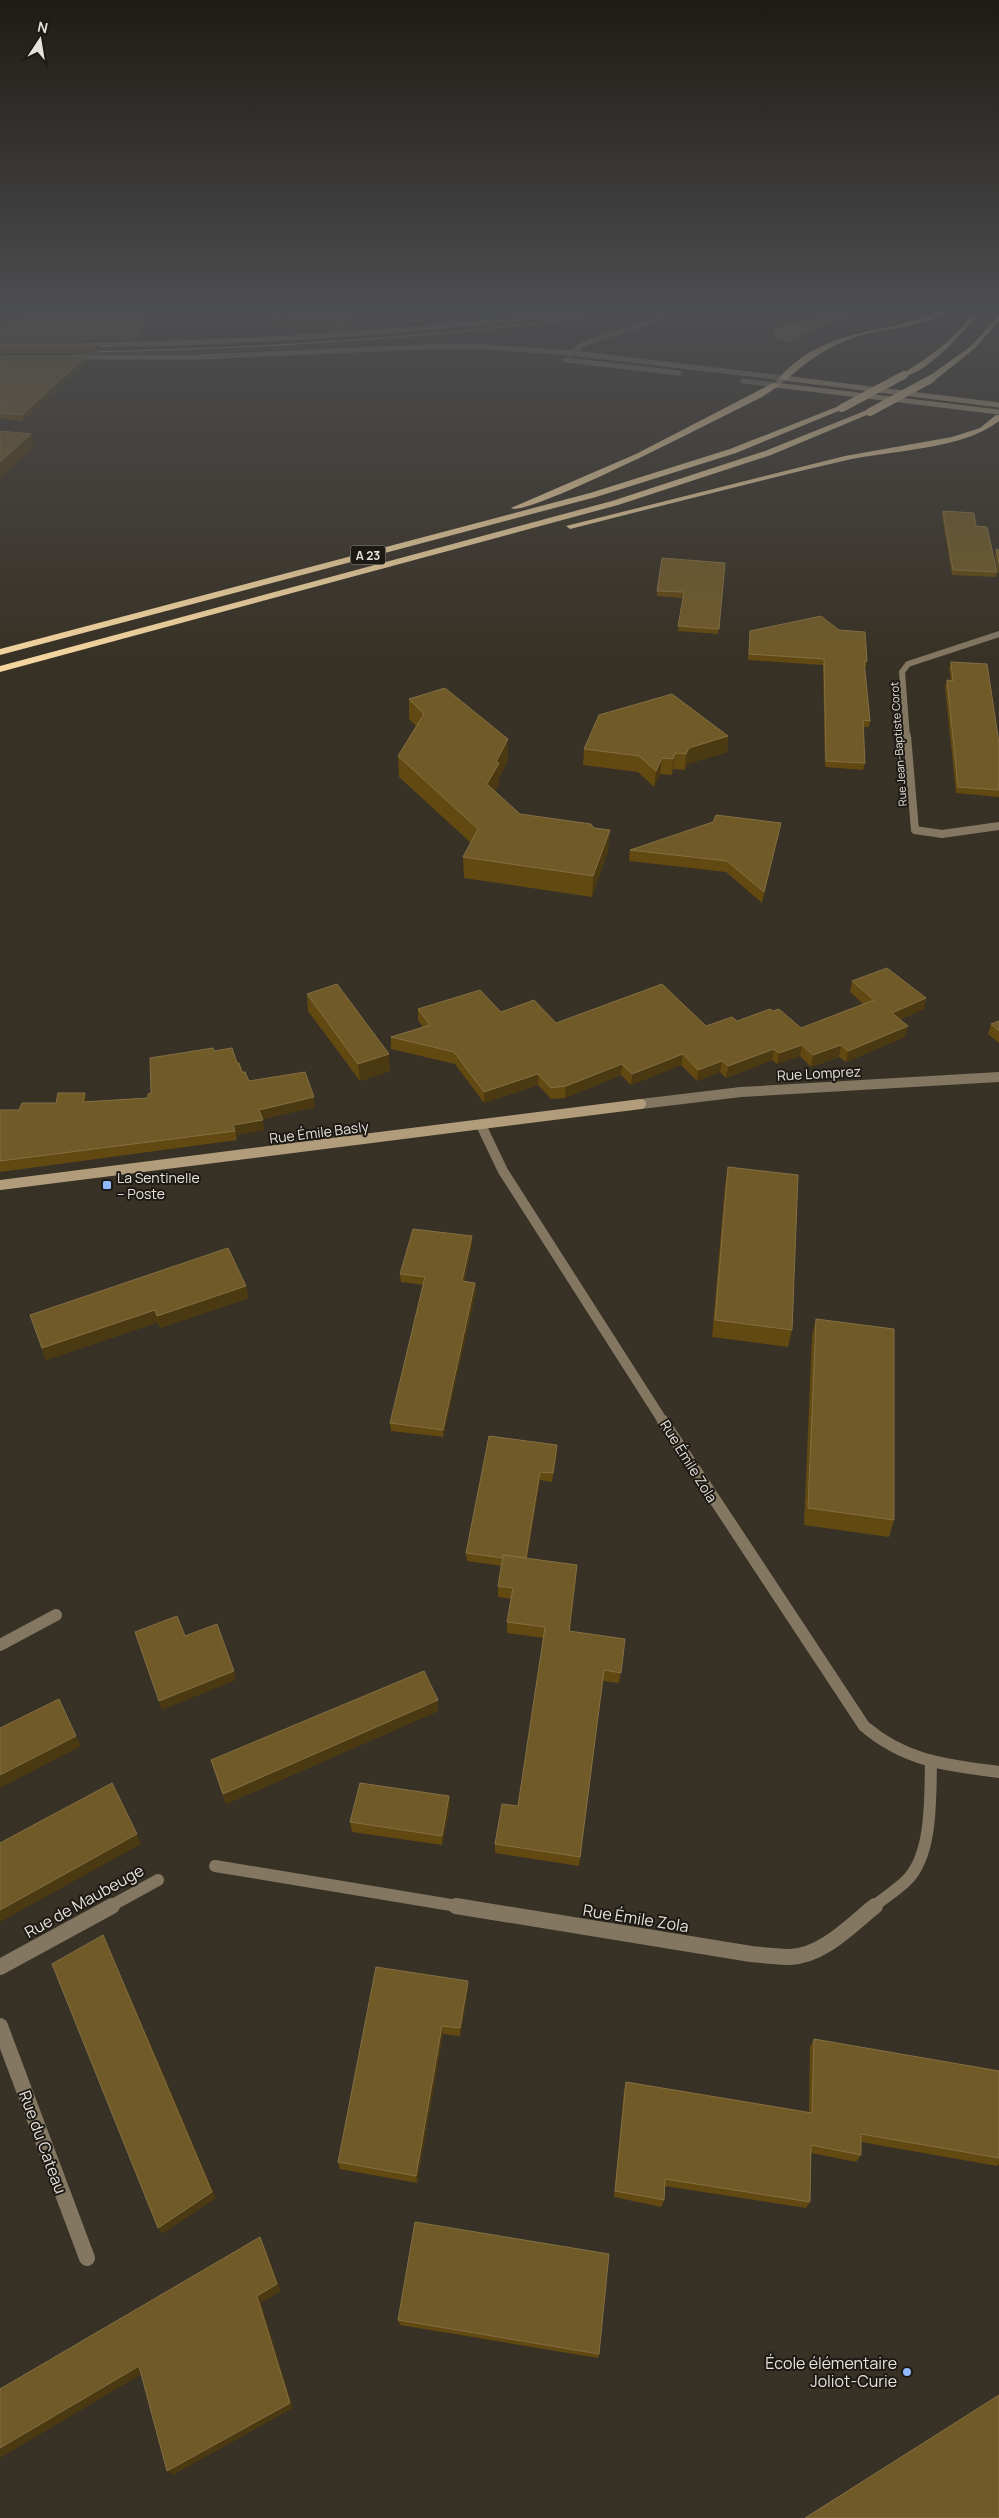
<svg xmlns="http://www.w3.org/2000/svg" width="999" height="2518" font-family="Manrope,sans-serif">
<rect width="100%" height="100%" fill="#383125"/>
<path fill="#543f18" d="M 638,307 L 674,307 C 528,328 379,346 231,352 C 159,355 85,353 12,353 L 16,348 C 96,347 177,349 258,345 C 385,338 512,324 638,307 Z"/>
<path fill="#8a6e3b" d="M 843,310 L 853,310 L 860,313 L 820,327 L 788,342 L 777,340 L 773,328 Z"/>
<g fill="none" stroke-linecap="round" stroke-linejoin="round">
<path stroke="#837762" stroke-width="5" d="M 456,326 L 453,319 L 463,307
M 86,345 C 264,343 441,330 618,307
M 570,355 L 582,345 L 674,313 L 682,307
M 73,357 L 200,357 L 425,347 L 488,347 L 572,353 L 783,378
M 566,360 L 679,373
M 743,381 L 776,385"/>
<path stroke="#837762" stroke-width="6" d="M 907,737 L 902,672 L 908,664 L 999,634"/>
<path stroke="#837762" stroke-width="8" d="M 907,736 L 915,830 L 942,834 L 999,826"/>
<path stroke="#837762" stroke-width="10" d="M 641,1104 L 741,1092 L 999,1077
M 481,1125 L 503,1171 L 664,1423"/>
<path stroke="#837762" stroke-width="12" d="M 663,1421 L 864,1726 C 906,1762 947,1765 999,1772
M 0,1645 L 56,1615
M 215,1866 L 463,1907
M 109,1907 L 158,1880
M 873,1907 C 884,1898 897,1890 907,1880 C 933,1854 930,1796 931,1761"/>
<path stroke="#837762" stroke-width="16" d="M 456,1906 L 751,1954 C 764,1955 777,1957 790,1957 C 823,1956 851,1925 875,1906
M 0,1967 L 112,1906
M 0,2026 L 87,2258"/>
<path stroke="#b19d7b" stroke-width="5" d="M 776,385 L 783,378 L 999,405
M 776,385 L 999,412"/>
<path stroke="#b19d7b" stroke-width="10" d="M 0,1185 L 641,1104"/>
<path fill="#f5d6a0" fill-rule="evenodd" d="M 947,307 L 955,307 C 932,325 898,327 870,333 C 837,341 811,357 786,380 L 779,378 C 830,322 890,338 947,307 Z
M 977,307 L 983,307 C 972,325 923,378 902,376 L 902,374 C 931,356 958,337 977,307 Z
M 999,315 L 999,321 L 975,348 L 934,381 L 928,381 L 928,377 L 971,346 Z
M 773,383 L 780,385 L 762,397 C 733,411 526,519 511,508 L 636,454 Z
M 839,406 L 846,408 L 736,453 L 596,497 L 0,655 L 0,649 L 590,493 L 730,449 Z
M 867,410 L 874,412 L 771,455 L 618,505 L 0,672 L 0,666 L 612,501 L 765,451 Z
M 996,415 L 999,415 L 999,421 C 963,450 889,450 843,461 C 752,482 661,506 570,529 L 566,526 L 845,456 L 952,437 L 980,428 Z"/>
<path stroke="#b5afa7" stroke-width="1" d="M 82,352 C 278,349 473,334 667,307"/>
<path stroke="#f5d6a0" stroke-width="8" d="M 842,408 L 904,375
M 870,412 L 931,379"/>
</g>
<path fill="#624912" d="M 24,307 L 255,307 L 269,308 L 276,307 L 447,307 L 443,312 L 433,311 L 422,323 L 360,318 L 349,329 L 146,312 L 140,340 L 0,341 L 0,331 L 2,331 Z
M 542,307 L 571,307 L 571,309 Z
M 0,344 L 99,344 L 100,349 L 96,353 L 0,353 Z
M 0,356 L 86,356 L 87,361 L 23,421 L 0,419 Z
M 943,511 L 976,526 L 997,572 L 996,577 L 952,575 L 942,516 Z
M 996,549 L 999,550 L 999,576 L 995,556 Z
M 725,563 L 718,634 L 678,631 L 683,598 L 657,596 L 657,591 Z
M 750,631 L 867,661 L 866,667 L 864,667 L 870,721 L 869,727 L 863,727 L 865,763 L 863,770 L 825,767 L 823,665 L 748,660 Z
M 951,662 L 999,743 L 999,797 L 956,793 L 945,687 L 947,680 L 951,681 L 949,668 Z
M 409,699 L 508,739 L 508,760 L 499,778 L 499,784 L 494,791 L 520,814 L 608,851 L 592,897 L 464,878 L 463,857 L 471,843 L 399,777 L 398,756 L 416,726 L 409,719 Z
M 728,736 L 727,752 L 687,764 L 685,770 L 673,769 L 672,775 L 660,774 L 654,787 L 638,772 L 583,765 L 584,749 Z
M 779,833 L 762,903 L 726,872 L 629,861 L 630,850 Z
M 852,981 L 926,998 L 924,1009 L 900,1019 L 905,1037 L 846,1062 L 839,1057 L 811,1067 L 800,1056 L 777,1064 L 772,1060 L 726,1078 L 720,1072 L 697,1081 L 681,1065 L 631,1085 L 621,1075 L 565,1098 L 551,1099 L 538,1085 L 484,1103 L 455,1064 L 391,1049 L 391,1037 L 423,1027 L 418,1020 L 418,1009 L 501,1012 L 556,1023 L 706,1026 L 737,1021 L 801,1028 L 863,1004 L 850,992 Z
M 307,994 L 390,1071 L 360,1081 L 308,1011 Z
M 999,1021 L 999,1043 L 988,1034 L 991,1024 Z
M 214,1051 L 237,1063 L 249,1081 L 315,1107 L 262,1119 L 264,1130 L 236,1135 L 237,1140 L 0,1172 L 0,1110 L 19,1110 L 56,1103 L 148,1098 L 151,1093 Z
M 728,1167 L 792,1330 L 788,1347 L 712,1337 L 725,1185 Z
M 472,1244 L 464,1282 L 475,1283 L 476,1291 L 443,1437 L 391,1431 L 390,1423 L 424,1285 L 401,1282 L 400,1274 Z
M 249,1298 L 160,1328 L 158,1322 L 46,1360 L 30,1315 Z
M 816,1319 L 894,1520 L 889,1537 L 804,1525 L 812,1336 Z
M 557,1453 L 552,1482 L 540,1480 L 527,1558 L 577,1565 L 570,1631 L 625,1639 L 619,1683 L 603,1681 L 579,1866 L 495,1853 L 495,1844 L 518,1806 L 544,1638 L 507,1633 L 507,1622 L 511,1599 L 498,1597 L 498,1586 L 502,1566 L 467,1561 L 466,1553 Z
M 438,1711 L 226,1804 L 211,1760 Z
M 449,1796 L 450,1806 L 442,1845 L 352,1832 L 350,1822 Z
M 468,1990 L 460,2036 L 443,2034 L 417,2183 L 340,2169 L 338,2162 Z
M 814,2039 L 999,2071 L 999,2164 L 997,2166 L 861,2142 L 861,2155 L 856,2162 L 811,2153 L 810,2202 L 806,2208 L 665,2186 L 664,2200 L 661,2207 L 614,2197 L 624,2090 L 626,2082 L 809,2112 L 810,2047 Z
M 398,2320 L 599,2354 L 598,2358 L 400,2325 Z"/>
<path fill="#4b3911" d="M 12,307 L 18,307 L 0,327 L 0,320 Z
M 146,307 L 146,312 L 140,340 L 140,335 Z
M 431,307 L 433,307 L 433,311 L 422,323 L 421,318 Z
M 443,307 L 447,307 L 443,312 Z
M 360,313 L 360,318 L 349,329 L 348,324 Z
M 99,344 L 100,349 L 96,353 L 95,347 Z
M 86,356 L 87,361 L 23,421 L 22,415 Z
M 31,434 L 34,447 L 0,479 L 0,462 Z
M 728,736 L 727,752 L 687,764 L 685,770 L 686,754 L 689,748 Z
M 508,739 L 508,760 L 499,778 L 499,784 L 487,805 L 487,784 L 496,762 Z
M 675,753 L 673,769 L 672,775 L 673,759 Z
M 662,758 L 660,774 L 654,787 L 656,771 Z
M 781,823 L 779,833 L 762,903 L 764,892 Z
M 610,830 L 608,851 L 592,897 L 593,876 Z
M 926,998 L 924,1009 L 890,1024 L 892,1013 Z
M 908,1026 L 905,1037 L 846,1062 L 848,1051 Z
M 802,1045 L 800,1056 L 777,1064 L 779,1053 Z
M 841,1045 L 839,1057 L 811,1067 L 813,1055 Z
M 774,1049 L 772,1060 L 726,1078 L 728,1066 Z
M 389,1054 L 390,1071 L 360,1081 L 358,1064 Z
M 683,1054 L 681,1065 L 631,1085 L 632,1074 Z
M 722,1061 L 720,1072 L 697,1081 L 698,1070 Z
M 622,1064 L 621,1075 L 565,1098 L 566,1086 Z
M 538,1074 L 538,1085 L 484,1103 L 484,1092 Z
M 85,1093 L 88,1103 L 83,1102 Z
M 314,1097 L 315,1107 L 261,1120 L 259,1110 Z
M 263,1120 L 264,1130 L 236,1135 L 233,1125 Z
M 472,1236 L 472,1244 L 462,1289 L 462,1281 Z
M 475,1283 L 476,1291 L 443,1437 L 443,1430 Z
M 246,1286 L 249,1298 L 160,1328 L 157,1316 Z
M 155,1310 L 158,1322 L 46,1360 L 42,1348 Z
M 557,1445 L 557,1453 L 552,1482 L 553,1473 Z
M 540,1472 L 540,1480 L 525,1569 L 526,1561 Z
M 577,1565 L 576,1576 L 569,1641 L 569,1631 Z
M 234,1671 L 236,1680 L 162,1710 L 159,1701 Z
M 438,1700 L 438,1711 L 226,1804 L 223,1794 Z
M 76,1736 L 81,1746 L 0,1788 L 0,1775 Z
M 449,1796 L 450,1806 L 442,1845 L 442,1836 Z
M 137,1834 L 141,1844 L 0,1922 L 0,1910 Z
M 103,1935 L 162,2070 L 216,2198 L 162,2234 L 158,2228 Z
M 468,1981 L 468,1990 L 460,2036 L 460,2028 Z
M 442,2026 L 443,2034 L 417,2183 L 416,2176 Z
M 260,2237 L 264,2245 L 281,2291 L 261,2303 L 293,2408 L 173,2475 L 167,2471 L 257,2296 Z
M 139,2366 L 145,2372 L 0,2458 L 0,2448 Z"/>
<path fill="#705a28" stroke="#836f44" d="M 0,307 L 12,307 L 0,320 Z
M 24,307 L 145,307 L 140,335 L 0,335 L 0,331 L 2,331 Z
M 153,307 L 255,307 L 269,308 L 276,307 L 431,307 L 421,318 L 360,313 L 348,324 Z
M 0,344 L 99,344 L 95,347 L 0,348 Z
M 0,356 L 86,356 L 22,415 L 0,413 Z
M 0,431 L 31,434 L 0,462 Z
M 943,511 L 974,513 L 976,526 L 987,527 L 997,572 L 953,570 Z
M 996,549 L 999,550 L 999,562 Z
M 662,558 L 725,563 L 719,629 L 678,626 L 684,592 L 657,591 Z
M 821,616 L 839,630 L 865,632 L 867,661 L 864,661 L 870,721 L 863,720 L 865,763 L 826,761 L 824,659 L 749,654 L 750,631 Z
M 951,662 L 987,664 L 999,743 L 999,790 L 958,787 L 947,680 L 953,681 Z
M 445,688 L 508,739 L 496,762 L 499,763 L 487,784 L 520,814 L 591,824 L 594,828 L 610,830 L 593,876 L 463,857 L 478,829 L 398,756 L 424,714 L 409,699 Z
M 672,694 L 728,736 L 689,748 L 686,754 L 675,753 L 673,759 L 662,758 L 656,771 L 639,756 L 584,749 L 599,715 Z
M 716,815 L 781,823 L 764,892 L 727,861 L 630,850 L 713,822 Z
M 887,968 L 926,998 L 892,1013 L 908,1026 L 848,1051 L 841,1045 L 813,1055 L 802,1045 L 779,1053 L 774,1049 L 728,1066 L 722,1061 L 698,1070 L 683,1054 L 632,1074 L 622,1064 L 566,1086 L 551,1088 L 538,1074 L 484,1092 L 454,1052 L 391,1037 L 430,1025 L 418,1009 L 480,990 L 501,1012 L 534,1000 L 556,1023 L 662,984 L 706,1026 L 732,1017 L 737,1021 L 770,1009 L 773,1011 L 779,1009 L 801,1028 L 874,1000 L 852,981 Z
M 337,984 L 389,1054 L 358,1064 L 307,994 Z
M 999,1021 L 999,1031 L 991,1024 Z
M 213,1048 L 214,1051 L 232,1048 L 237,1063 L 239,1063 L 242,1072 L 245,1072 L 249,1081 L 305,1072 L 314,1097 L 259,1110 L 263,1120 L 233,1125 L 235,1131 L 0,1161 L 0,1110 L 19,1110 L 22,1103 L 56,1103 L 58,1093 L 85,1093 L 83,1102 L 148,1098 L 148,1094 L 151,1093 L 150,1058 Z
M 728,1167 L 798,1175 L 792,1330 L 715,1320 Z
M 413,1229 L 472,1236 L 462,1281 L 475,1283 L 443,1430 L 390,1423 L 425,1277 L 400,1274 Z
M 228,1248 L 246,1286 L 157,1316 L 155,1310 L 42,1348 L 30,1315 Z
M 816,1319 L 894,1329 L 894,1520 L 808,1508 Z
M 489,1436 L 557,1445 L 553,1473 L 540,1472 L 526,1558 L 503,1555 L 503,1558 L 466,1553 Z
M 503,1555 L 577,1565 L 569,1631 L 625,1639 L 621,1673 L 604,1670 L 580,1857 L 495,1844 L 502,1804 L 518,1806 L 545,1627 L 507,1622 L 513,1588 L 498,1586 Z
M 177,1616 L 185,1636 L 217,1624 L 234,1671 L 159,1701 L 135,1632 Z
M 424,1671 L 438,1700 L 223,1794 L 211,1760 Z
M 59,1699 L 76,1736 L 0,1775 L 0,1728 Z
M 112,1783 L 137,1834 L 0,1910 L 0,1843 Z
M 360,1783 L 449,1796 L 442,1836 L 350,1822 Z
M 103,1935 L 212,2192 L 158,2228 L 52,1964 Z
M 376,1967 L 468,1981 L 460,2028 L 442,2026 L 416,2176 L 338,2162 Z
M 814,2039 L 999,2071 L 999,2158 L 861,2134 L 861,2155 L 811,2145 L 810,2202 L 665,2179 L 664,2200 L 615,2191 L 626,2082 L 812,2113 Z
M 415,2222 L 609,2254 L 599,2354 L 398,2320 Z
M 260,2237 L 277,2284 L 257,2296 L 290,2403 L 167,2471 L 139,2366 L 0,2448 L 0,2389 Z
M 999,2395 L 999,2518 L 805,2518 Z"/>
<linearGradient id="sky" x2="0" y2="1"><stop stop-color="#1f1b14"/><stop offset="0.47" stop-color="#4d4e51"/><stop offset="1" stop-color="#4d4e51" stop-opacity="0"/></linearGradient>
<rect width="999" height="660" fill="url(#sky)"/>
<g fill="#90b8fd" stroke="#1d1914" stroke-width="2">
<rect x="102" y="1180" width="10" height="10" rx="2.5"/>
<circle cx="907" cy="2372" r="5"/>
</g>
<g text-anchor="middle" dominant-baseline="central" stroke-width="4" stroke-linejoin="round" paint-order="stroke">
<g font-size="11" fill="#e7e2db" stroke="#1d1914">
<text transform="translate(898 744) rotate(-94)">Rue Jean-Baptiste Corot</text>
</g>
<rect fill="#1d1914" stroke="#aaa69f" stroke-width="1" x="350.5" y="545.5" width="35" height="19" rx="4"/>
<g font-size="12" font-weight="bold" fill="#e7e2db">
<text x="368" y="555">A 23</text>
</g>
<g font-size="14" fill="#e7e2db" stroke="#1d1914">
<text transform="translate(819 1073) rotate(-3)">Rue Lomprez</text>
<text transform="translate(319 1132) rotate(-7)">Rue Émile Basly</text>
<text transform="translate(689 1461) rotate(58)">Rue Émile Zola</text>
</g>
<g font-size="14" fill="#e7e2db" stroke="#1d1914" text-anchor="start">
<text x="117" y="1177">La Sentinelle<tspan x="117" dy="16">– Poste</tspan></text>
</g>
<g font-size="16" fill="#e7e2db" stroke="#1d1914">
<text transform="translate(84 1901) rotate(-29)">Rue de Maubeuge</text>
<text transform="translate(636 1918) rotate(9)">Rue Émile Zola</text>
<text transform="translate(43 2142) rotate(70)">Rue du Cateau</text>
</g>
<g font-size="16" fill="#e7e2db" stroke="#1d1914" text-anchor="end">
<text x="897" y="2363">École élémentaire<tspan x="897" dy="18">Joliot-Curie</tspan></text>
</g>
</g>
<g transform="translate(40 40) rotate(12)" stroke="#1d1914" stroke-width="4" paint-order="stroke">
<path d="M0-4L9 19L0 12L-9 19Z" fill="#e7e2db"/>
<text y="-8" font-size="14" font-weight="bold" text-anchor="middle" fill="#e7e2db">N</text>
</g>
</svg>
